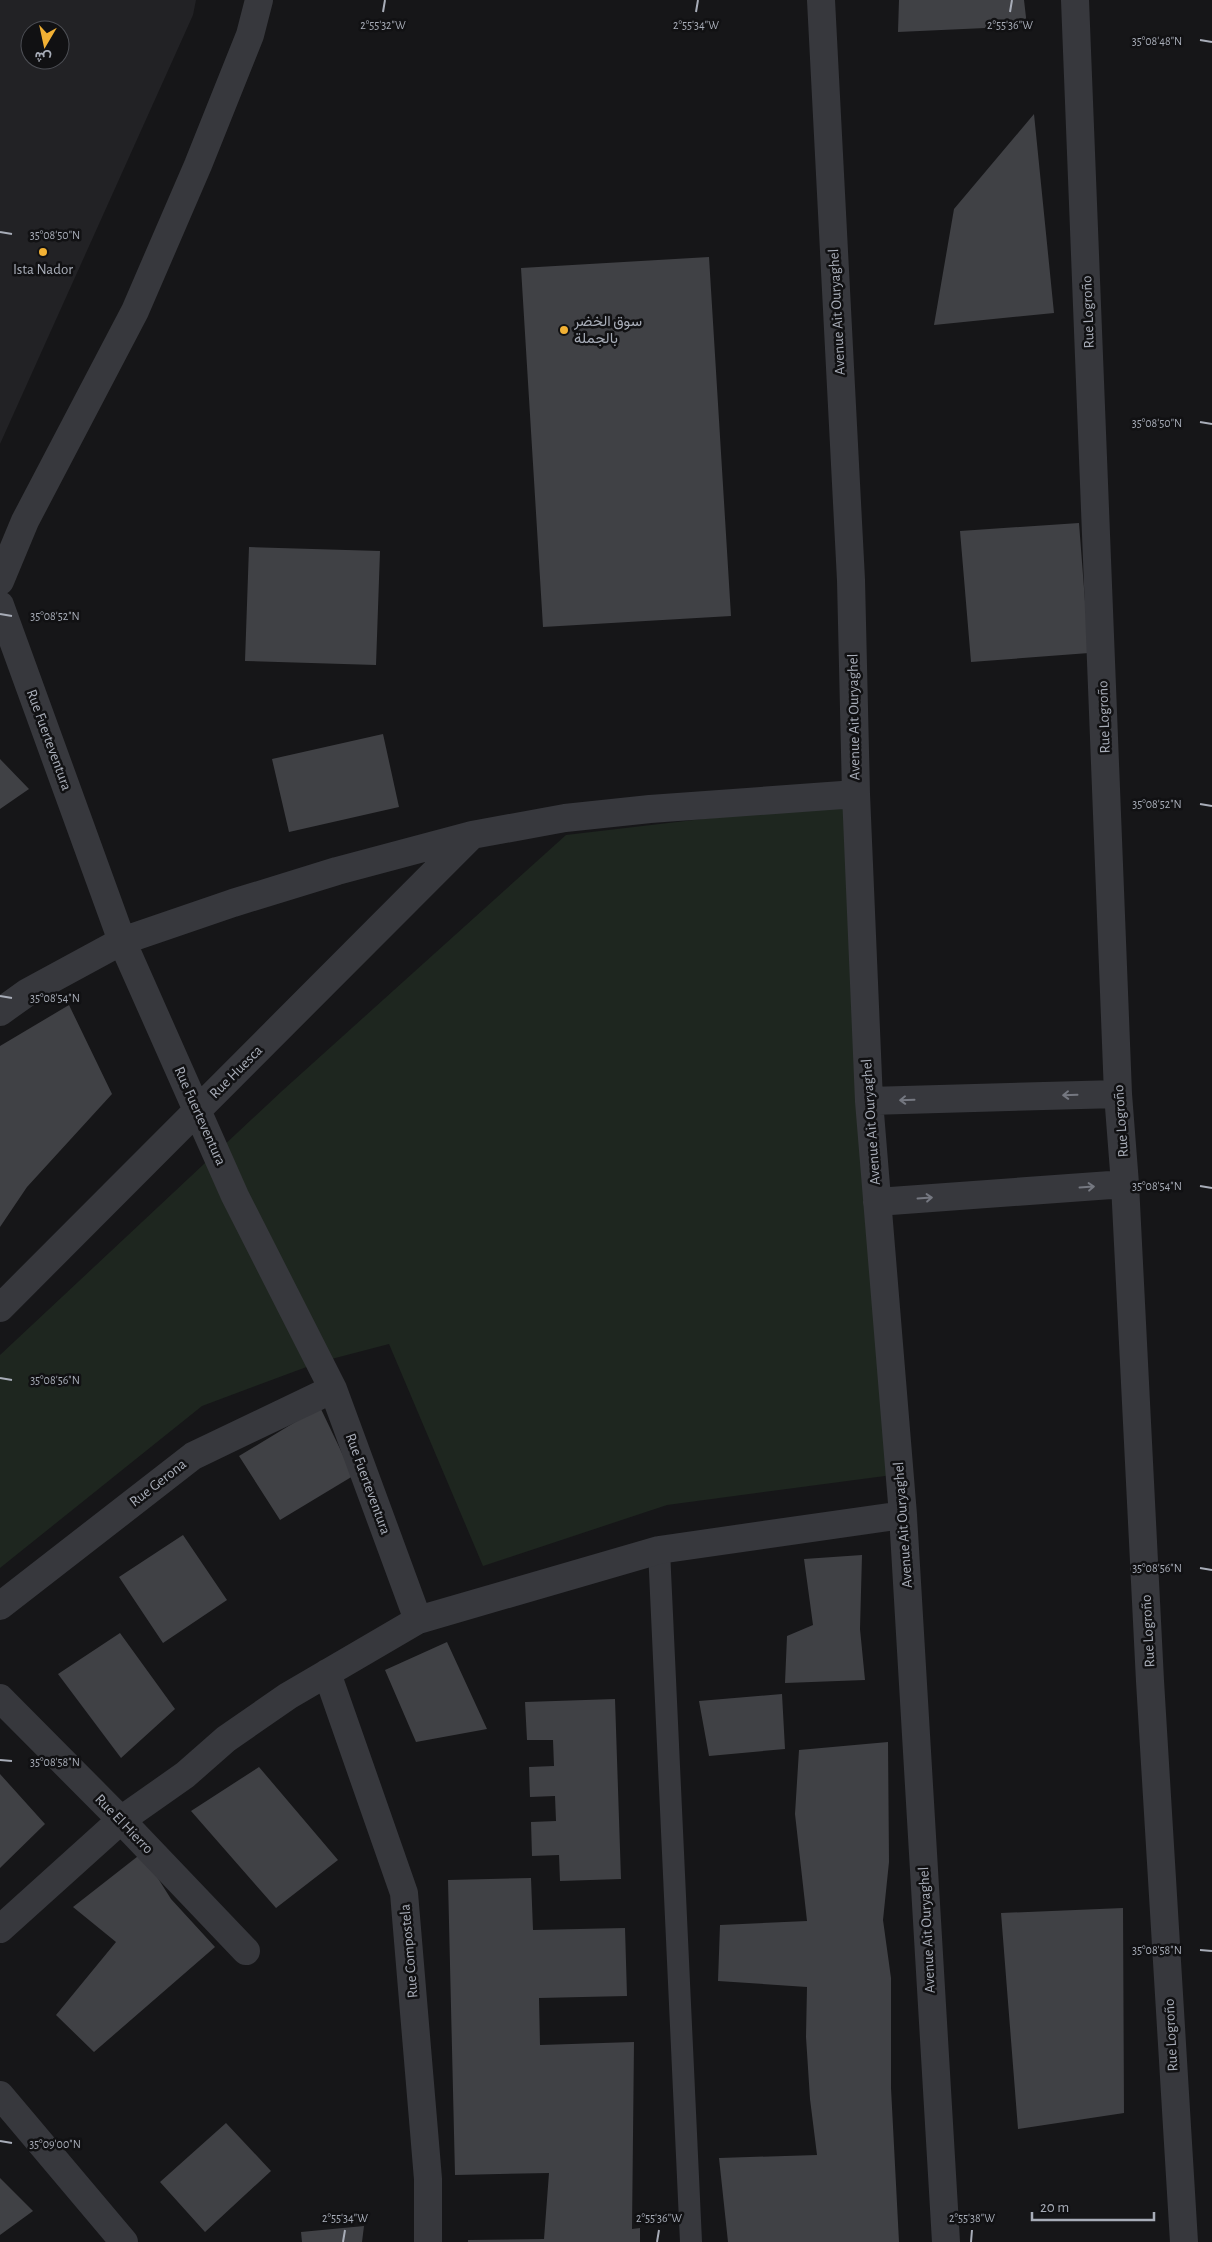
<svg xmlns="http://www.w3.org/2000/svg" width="1212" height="2242" font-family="'Alegreya Sans',Vazirmatn,sans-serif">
<rect width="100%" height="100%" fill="#161618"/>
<path fill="#222225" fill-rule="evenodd" d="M 0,0 L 196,0 L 193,15 L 0,444 ZM 30,30 L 60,30 L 60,60 L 30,60 Z"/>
<path fill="#1e261f" d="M 865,800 L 900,1474 L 667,1505 L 483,1566 L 389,1344 L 320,1362 L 202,1406 L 0,1568 L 0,1355 L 282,1091 L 566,835 Z"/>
<path fill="#404145" d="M 899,0 L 1024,0 L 1027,26 L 898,32 Z
M 1034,114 L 1054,313 L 934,325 L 954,209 Z
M 709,257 L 731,616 L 543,627 L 521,268 Z
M 1079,523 L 1089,653 L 971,662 L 960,531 Z
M 249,547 L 380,551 L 376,665 L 245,661 Z
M 383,734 L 399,807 L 289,832 L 272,759 Z
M 0,759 L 29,789 L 0,809 Z
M 69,1005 L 112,1094 L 27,1187 L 0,1227 L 0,1046 Z
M 320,1407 L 353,1476 L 280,1520 L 239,1456 Z
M 183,1535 L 227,1600 L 163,1643 L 119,1577 Z
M 862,1555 L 860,1629 L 865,1680 L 785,1683 L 787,1636 L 813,1625 L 804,1559 Z
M 120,1633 L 175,1709 L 121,1758 L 58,1674 Z
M 447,1642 L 487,1729 L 416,1742 L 385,1670 Z
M 782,1694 L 785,1749 L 709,1756 L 699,1701 Z
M 615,1699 L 621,1879 L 560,1881 L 559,1855 L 532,1856 L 531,1822 L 556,1821 L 555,1796 L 530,1797 L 529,1767 L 554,1766 L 553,1740 L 527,1740 L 525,1702 Z
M 888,1742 L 889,1862 L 883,1920 L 891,1978 L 891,2088 L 899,2242 L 728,2242 L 719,2158 L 817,2155 L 810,2099 L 806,2037 L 807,1987 L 718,1981 L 720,1925 L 807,1921 L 795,1814 L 799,1750 Z
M 259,1767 L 338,1860 L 276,1908 L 191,1811 Z
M 0,1774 L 45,1824 L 0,1868 Z
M 142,1853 L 171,1899 L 215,1947 L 94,2052 L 56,2015 L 116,1942 L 73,1907 Z
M 531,1878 L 533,1930 L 625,1928 L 627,1996 L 539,1998 L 540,2045 L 634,2042 L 632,2229 L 640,2228 L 640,2242 L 468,2242 L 468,2240 L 544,2239 L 549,2173 L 455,2175 L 448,1880 Z
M 1123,1908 L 1124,2113 L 1018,2129 L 1001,1913 Z
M 226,2123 L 271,2171 L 205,2232 L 160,2182 Z
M 0,2178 L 33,2211 L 0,2235 Z
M 364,2226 L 362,2242 L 302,2242 L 301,2232 Z"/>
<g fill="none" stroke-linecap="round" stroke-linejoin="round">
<path stroke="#37383d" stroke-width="22" d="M 659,1550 L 691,2242"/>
<path stroke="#37383d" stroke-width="28" d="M 821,0 L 851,580 L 856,794 L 869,1101 L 903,1515 L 946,2242
M 1075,0 L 1118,1094 L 1125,1184 L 1150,1681 L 1184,2242
M 0,581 L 25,521 L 135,311 L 198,165 L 250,35 L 259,0
M 0,605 L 122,941 L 235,1196 L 333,1389 L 418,1620
M 0,1012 L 28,992 L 122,941 L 233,903 L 337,871 L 472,835 L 565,818 L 650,809 L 856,794
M 869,1101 L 1118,1094
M 877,1202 L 1125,1184
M 0,1308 L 471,836
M 0,1606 L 193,1456 L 333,1389
M 327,1673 L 404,1893 L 428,2179 L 428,2242
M 0,1698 L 121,1820 L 246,1951
M 0,1929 L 121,1820 L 185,1775 L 226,1739 L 288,1696 L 418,1620 L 659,1550 L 903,1515
M 0,2095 L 124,2242"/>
</g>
<defs><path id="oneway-shaft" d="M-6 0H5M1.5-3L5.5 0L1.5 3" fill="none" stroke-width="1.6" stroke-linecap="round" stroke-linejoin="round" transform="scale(1.25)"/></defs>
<g stroke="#757881">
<use href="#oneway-shaft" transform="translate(1070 1095) rotate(178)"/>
<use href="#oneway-shaft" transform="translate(907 1100) rotate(178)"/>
<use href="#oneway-shaft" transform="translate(1087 1187) rotate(-4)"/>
<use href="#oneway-shaft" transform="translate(925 1198) rotate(-4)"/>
</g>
<path fill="none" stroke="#a8adb8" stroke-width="2" d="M 383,12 L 385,0M 696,12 L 698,0M 1010,12 L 1012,0M 1200,40 L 1212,42M 0,232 L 12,234M 1200,422 L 1212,424M 0,614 L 12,616M 1200,804 L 1212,806M 0,996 L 12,998M 1200,1186 L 1212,1188M 0,1378 L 12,1380M 1200,1568 L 1212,1570M 0,1760 L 12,1761M 1200,1950 L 1212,1951M 0,2141 L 12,2143M 343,2242 L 345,2230M 657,2242 L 659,2230M 971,2242 L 972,2230"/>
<g fill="#f2b134" stroke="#111113" stroke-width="2">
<circle cx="43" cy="252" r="5"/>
<circle cx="564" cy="330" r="5"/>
</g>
<g text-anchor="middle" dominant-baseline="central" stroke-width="5" stroke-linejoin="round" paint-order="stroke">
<g font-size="15" fill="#a8adb8" stroke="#111113">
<text x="43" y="269">Ista Nador</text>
<text x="574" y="321" text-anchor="start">سوق الخضر<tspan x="574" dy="17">بالجملة</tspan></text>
</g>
<g font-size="15" fill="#a8adb8" stroke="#111113">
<text transform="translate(837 312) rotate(-93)">Avenue Ait Ouryaghel</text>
<text transform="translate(1088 312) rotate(-92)">Rue Logroño</text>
<text transform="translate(854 717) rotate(-91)">Avenue Ait Ouryaghel</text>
<text transform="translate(1104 717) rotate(-92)">Rue Logroño</text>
<text transform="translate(49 740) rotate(70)">Rue Fuerteventura</text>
<text transform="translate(236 1072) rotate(-45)">Rue Huesca</text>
<text transform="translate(200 1116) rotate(66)">Rue Fuerteventura</text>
<text transform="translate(1121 1121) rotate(-94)">Rue Logroño</text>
<text transform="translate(871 1122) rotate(-94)">Avenue Ait Ouryaghel</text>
<text transform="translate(158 1483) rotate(-38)">Rue Gerona</text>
<text transform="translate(368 1484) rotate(70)">Rue Fuerteventura</text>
<text transform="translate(903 1525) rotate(-94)">Avenue Ait Ouryaghel</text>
<text transform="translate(1148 1631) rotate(-93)">Rue Logroño</text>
<text transform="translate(124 1824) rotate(46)">Rue El Hierro</text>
<text transform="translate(927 1930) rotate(-93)">Avenue Ait Ouryaghel</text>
<text transform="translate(409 1951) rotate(-95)">Rue Compostela</text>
<text transform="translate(1171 2035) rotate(-93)">Rue Logroño</text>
</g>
</g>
<g font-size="12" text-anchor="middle" fill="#a8adb8" stroke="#111113" stroke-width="5" stroke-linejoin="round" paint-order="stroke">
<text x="383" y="29">2°55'32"W</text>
<text x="696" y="29">2°55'34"W</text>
<text x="1010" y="29">2°55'36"W</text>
<text x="1157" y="45">35°08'48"N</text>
<text x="55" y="239">35°08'50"N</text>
<text x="1157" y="427">35°08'50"N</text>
<text x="55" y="620">35°08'52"N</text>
<text x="1157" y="808">35°08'52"N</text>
<text x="55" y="1002">35°08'54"N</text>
<text x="1157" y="1190">35°08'54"N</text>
<text x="55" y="1384">35°08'56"N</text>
<text x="1157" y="1572">35°08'56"N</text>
<text x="55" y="1766">35°08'58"N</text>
<text x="1157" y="1954">35°08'58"N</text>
<text x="55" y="2148">35°09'00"N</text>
<text x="345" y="2222">2°55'34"W</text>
<text x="659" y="2222">2°55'36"W</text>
<text x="972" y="2222">2°55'38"W</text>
</g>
<g transform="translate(45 45) rotate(189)"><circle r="24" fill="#111113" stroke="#4d4f55"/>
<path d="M0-4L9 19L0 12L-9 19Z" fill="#f2b134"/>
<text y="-8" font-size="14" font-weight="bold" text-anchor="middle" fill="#a8adb8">ش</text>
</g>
<path d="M1032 2212v8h122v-8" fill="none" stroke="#a8adb8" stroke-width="2.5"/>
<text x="1040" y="2212" font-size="15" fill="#a8adb8" stroke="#111113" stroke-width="4" paint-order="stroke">20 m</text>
</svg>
